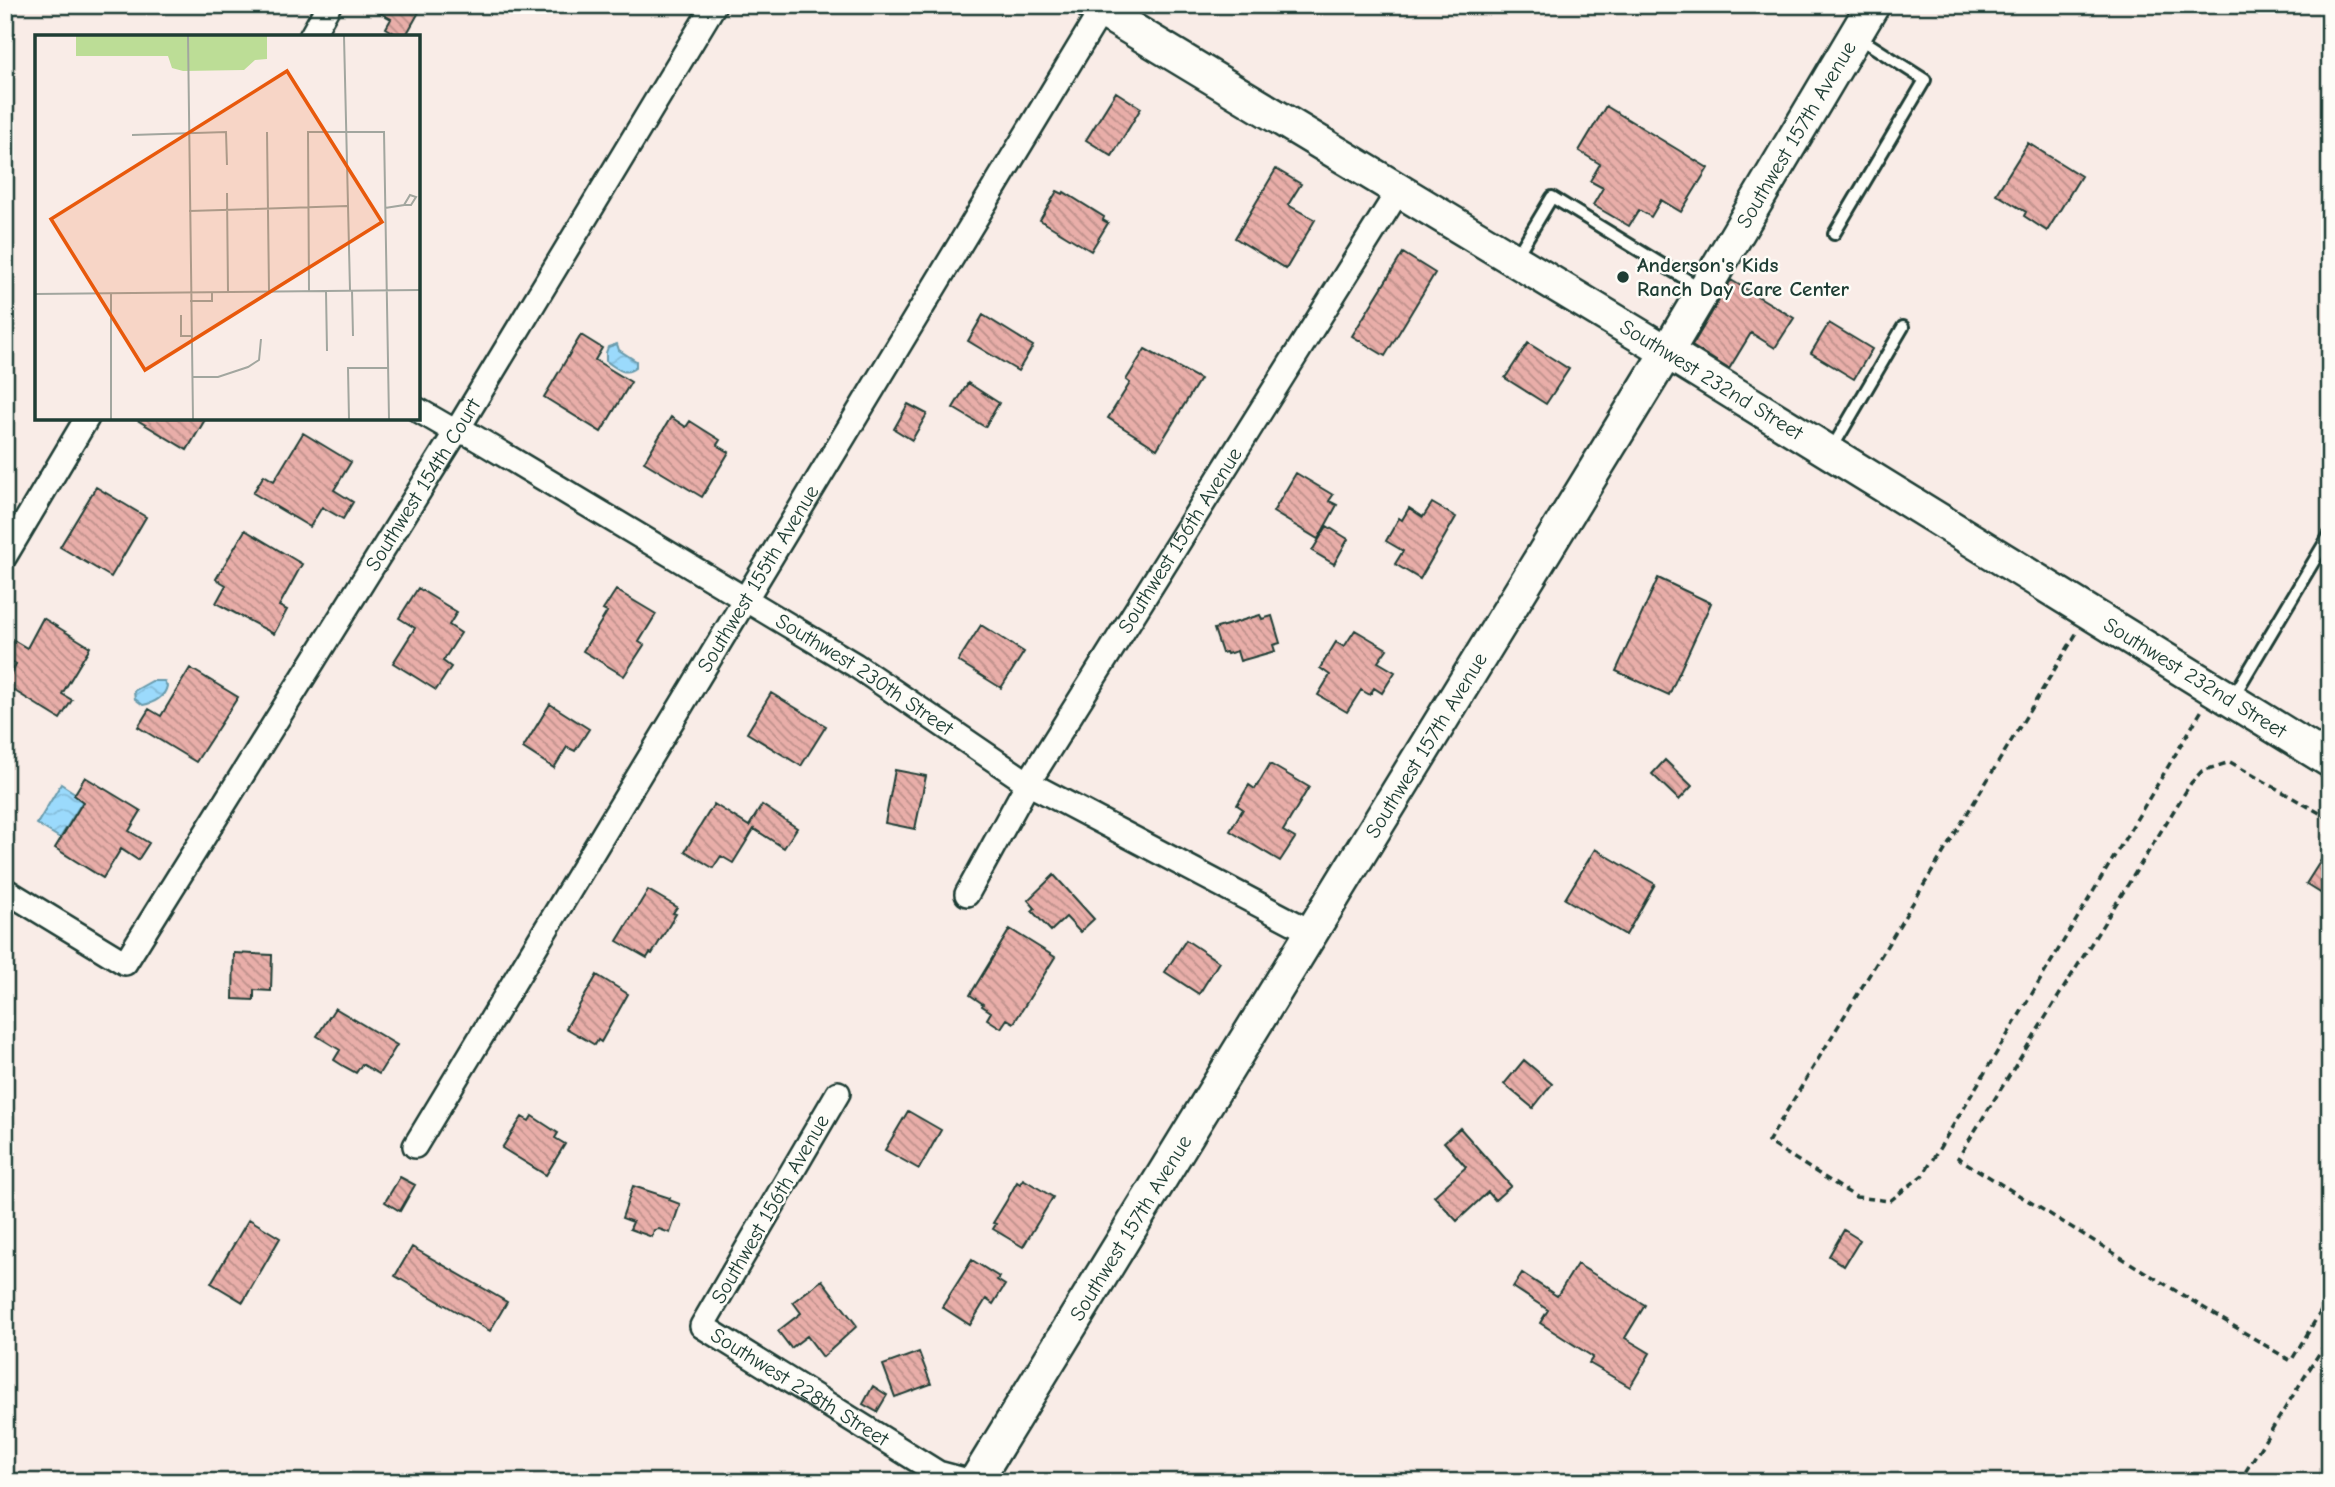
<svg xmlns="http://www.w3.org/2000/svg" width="2335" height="1487" font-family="'Comic Neue',sans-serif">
<defs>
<pattern id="water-waves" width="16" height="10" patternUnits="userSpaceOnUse" patternTransform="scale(1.75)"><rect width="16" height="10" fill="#9bdafc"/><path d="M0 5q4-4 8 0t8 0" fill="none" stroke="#85bcd9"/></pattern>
<pattern id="building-back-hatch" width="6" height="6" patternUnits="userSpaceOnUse" patternTransform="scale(1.75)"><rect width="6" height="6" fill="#e9aea9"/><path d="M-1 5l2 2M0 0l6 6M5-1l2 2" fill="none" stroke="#bc8f8a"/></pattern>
</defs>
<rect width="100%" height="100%" fill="#f9ece7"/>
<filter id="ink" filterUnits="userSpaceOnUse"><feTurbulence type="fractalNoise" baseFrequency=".0143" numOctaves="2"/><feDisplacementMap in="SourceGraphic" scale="14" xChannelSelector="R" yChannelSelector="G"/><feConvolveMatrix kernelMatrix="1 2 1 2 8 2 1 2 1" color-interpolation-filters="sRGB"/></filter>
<g filter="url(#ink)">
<path fill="url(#water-waves)" stroke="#699bac" stroke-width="2" d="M 617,344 L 619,350 L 636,361 L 636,367 C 625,377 616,368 606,361 L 606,353 L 608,347 Z
M 152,681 L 164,681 L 167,686 C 165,697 154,703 143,705 L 135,699 L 134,691 Z
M 61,784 L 84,799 L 60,838 L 37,824 Z"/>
<path fill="url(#building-back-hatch)" stroke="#1f3d34" stroke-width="2" d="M 366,5 L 423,5 L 405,37 L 401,37 L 386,28 L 391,19 Z
M 1116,92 L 1141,108 L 1112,156 L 1086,140 Z
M 1606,106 L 1708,168 L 1681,212 L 1661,200 L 1651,217 L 1639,210 L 1629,226 L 1593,205 L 1603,188 L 1590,181 L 1600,164 L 1579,151 Z
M 2028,143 L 2081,176 L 2047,231 L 2024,216 L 2026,212 L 1996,194 Z
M 1276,169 L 1301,184 L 1288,205 L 1315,220 L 1286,269 L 1235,238 Z
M 1057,191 L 1063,194 L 1064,192 L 1104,217 L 1103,220 L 1108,223 L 1091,251 L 1040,220 Z
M 1403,253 L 1435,273 L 1385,356 L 1352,336 Z
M 1731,280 L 1794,318 L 1775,348 L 1751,333 L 1729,369 L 1692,346 Z
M 983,315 L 1033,346 L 1018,371 L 968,341 Z
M 1829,323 L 1872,349 L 1854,379 L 1811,353 Z
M 581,335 L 602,348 L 595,360 L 631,382 L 601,432 L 544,397 Z
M 1528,343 L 1569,369 L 1546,404 L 1505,378 Z
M 1145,349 L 1200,379 L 1157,449 L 1108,418 L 1130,383 L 1126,380 Z
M 968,383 L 999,403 L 985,427 L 953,408 Z
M 908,404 L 927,414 L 912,440 L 894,429 Z
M 671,417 L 686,427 L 690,421 L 720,440 L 717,445 L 729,452 L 702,497 L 644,462 Z
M 134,418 L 206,418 L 187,450 Z
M 303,433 L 351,462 L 334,490 L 353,502 L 343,519 L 322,507 L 310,527 L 253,493 L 264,475 L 274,481 Z
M 1296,473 L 1333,495 L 1329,501 L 1337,505 L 1318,539 L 1273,512 Z
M 96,487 L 146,517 L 111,577 L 60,547 Z
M 1432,503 L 1456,517 L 1420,579 L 1395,564 L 1403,551 L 1386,541 L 1399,518 L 1402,520 L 1409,508 L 1423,517 Z
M 1327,526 L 1348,539 L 1334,564 L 1312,551 Z
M 245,530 L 302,564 L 279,606 L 287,610 L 274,634 L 216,603 L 226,585 L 216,579 Z
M 1658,578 L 1711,603 L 1669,695 L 1616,671 Z
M 418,588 L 457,612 L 449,625 L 461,633 L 443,661 L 451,667 L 436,690 L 393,663 L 415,628 L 399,618 Z
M 616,590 L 656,614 L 639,642 L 644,645 L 624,676 L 583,651 L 607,612 L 603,610 Z
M 1260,615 L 1262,619 L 1272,616 L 1280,643 L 1273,645 L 1275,651 L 1240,661 L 1237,651 L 1227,654 L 1226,652 L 1222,653 L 1214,629 Z
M 43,618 L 90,647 L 62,694 L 72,700 L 60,719 L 5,685 L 16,664 L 5,658 L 5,635 L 27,648 Z
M 981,625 L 1024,652 L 1001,688 L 958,661 Z
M 1355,630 L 1387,649 L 1378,662 L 1395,672 L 1382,693 L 1374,688 L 1370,695 L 1361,690 L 1347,712 L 1318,695 L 1330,675 L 1320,668 L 1336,642 L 1344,647 Z
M 190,668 L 238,697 L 196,762 L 138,727 L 149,709 L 161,716 Z
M 771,693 L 826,726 L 801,766 L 747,733 Z
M 550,704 L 589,729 L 575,751 L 567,747 L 554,768 L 523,748 Z
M 1665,760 L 1692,786 L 1679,800 L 1652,774 Z
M 1270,764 L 1309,787 L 1283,831 L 1295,838 L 1280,861 L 1230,831 L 1243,809 L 1237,805 L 1249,785 L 1255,789 Z
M 895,770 L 926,776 L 915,829 L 885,823 Z
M 85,777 L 141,811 L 129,831 L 149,843 L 138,860 L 121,849 L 103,878 L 55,848 L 83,802 L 74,795 Z
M 714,804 L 749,826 L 762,805 L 797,828 L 784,848 L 754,829 L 733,863 L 721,856 L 713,868 L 685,851 Z
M 2330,846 L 2330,899 L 2306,884 Z
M 1595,849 L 1655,884 L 1626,935 L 1565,899 Z
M 1054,875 L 1094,919 L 1080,932 L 1066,917 L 1051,931 L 1032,911 L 1035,908 L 1028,900 Z
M 648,890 L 677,907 L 673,913 L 676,914 L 652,954 L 650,953 L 647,958 L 617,941 Z
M 1010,929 L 1055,957 L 1014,1023 L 1007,1019 L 1001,1028 L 987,1019 L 991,1012 L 982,1006 L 983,1004 L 970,995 Z
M 1186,940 L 1219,962 L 1199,994 L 1165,972 Z
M 234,953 L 272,955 L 271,991 L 254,990 L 254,1000 L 233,999 Z
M 597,975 L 628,994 L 601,1042 L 598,1040 L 595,1045 L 566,1028 Z
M 335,1008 L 397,1045 L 379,1074 L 362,1064 L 356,1073 L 345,1067 L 334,1060 L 340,1050 L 317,1036 Z
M 1524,1060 L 1552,1084 L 1533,1108 L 1504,1084 Z
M 908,1111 L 941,1130 L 919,1169 L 885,1150 Z
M 532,1116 L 558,1133 L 555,1138 L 565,1144 L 546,1175 L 502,1148 L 522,1117 L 529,1121 Z
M 1460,1128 L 1511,1186 L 1495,1200 L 1488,1192 L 1457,1221 L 1434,1196 L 1466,1167 L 1444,1142 Z
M 400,1177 L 415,1185 L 400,1211 L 385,1202 Z
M 1023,1179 L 1053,1197 L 1023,1247 L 993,1229 L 996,1224 L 993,1223 L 1007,1200 L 1017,1182 L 1020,1184 Z
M 633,1186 L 670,1198 L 669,1200 L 680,1204 L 670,1233 L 659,1229 L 654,1230 L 652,1237 L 630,1229 L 633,1222 L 622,1218 Z
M 249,1219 L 280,1238 L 243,1302 L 211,1283 Z
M 1844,1230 L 1860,1240 L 1844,1266 L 1829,1256 Z
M 412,1247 L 507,1302 L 490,1331 L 395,1276 Z
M 972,1260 L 999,1277 L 997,1280 L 1005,1285 L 993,1304 L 986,1299 L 970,1325 L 942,1307 Z
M 1577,1264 L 1645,1305 L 1625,1338 L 1650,1353 L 1630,1387 L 1589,1363 L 1593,1357 L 1540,1323 L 1548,1310 L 1513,1287 L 1522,1273 L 1557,1296 Z
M 822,1280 L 857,1326 L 823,1357 L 807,1336 L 791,1348 L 778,1331 L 801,1313 L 793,1302 Z
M 919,1352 L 931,1384 L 895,1397 L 883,1365 Z
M 873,1386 L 887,1395 L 877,1412 L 863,1404 Z"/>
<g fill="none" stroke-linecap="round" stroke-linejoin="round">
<g stroke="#1f3d34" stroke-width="16">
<path id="lane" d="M 1834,234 L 1925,80 L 1858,37
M 1516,257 L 1552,197 L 1702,289
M 1831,450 L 1903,327
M 2233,697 L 2330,534"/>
</g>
<g stroke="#1f3d34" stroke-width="28">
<g id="street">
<path d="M 311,37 L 329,5"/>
<path id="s1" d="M 418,410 L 456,432 L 469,434 L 486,444 L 855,665 L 1028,783 L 1313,933"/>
<path d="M 5,556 L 87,418"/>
<path id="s2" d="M 5,890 L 125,963 L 456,432 L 714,5"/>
<path id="s3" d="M 967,894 L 1028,783 L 1399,190"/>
<path id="s4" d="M 838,1093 L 702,1326 L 938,1473 L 972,1482"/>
<path id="s5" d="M 415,1146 L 1101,11"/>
</g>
</g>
<g stroke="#1f3d34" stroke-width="37">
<g id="secondary">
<path id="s6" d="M 1092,5 L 1667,352 L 2330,761"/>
<path id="s7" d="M 975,1482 L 1667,352 L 1873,5"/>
</g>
</g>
<path stroke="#1f3d34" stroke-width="3.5" stroke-dasharray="7 5" stroke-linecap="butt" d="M 2076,634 L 1768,1142 L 1856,1197 L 1890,1201 L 1924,1174 L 2202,710
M 2330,819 L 2230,762 L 2202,771 L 2191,783 L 1958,1158 L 2291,1361 L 2330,1296
M 2239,1482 L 2330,1336"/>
<use href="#lane" stroke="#fdfcf7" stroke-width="10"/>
<use href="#street" stroke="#fdfcf7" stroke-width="23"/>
<use href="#secondary" stroke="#fdfcf7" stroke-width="32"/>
</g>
</g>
<circle fill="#1f3d34" stroke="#fdfcf7" stroke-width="2.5" cx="1623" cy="277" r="7"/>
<g text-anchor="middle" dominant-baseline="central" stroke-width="5" stroke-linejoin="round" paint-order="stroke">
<g font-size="21" fill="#1f3d34" stroke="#fdfcf7">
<text stroke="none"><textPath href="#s7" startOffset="1578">Southwest 157th Avenue</textPath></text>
<text stroke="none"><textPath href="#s6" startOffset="724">Southwest 232nd Street</textPath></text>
<text stroke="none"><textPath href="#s2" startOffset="704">Southwest 154th Court</textPath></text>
<text stroke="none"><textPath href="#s3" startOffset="413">Southwest 156th Avenue</textPath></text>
<text stroke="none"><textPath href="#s5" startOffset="663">Southwest 155th Avenue</textPath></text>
<text stroke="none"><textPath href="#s1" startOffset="520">Southwest 230th Street</textPath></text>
<text stroke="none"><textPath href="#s6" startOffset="1292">Southwest 232nd Street</textPath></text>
<text stroke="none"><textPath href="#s7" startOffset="864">Southwest 157th Avenue</textPath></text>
<text transform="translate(770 1209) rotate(-60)">Southwest 156th Avenue</text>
<text stroke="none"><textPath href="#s7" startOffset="298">Southwest 157th Avenue</textPath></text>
<text stroke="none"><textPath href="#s4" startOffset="385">Southwest 228th Street</textPath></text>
</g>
<g font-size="21" font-weight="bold" fill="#1f3d34" stroke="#fdfcf7" text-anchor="start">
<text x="1637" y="265">Anderson's Kids<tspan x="1637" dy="24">Ranch Day Care Center</tspan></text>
</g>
</g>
<g transform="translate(35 35)">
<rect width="385" height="385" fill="#f9ece7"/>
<path d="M 41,1 L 232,1 L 232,24 L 220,25 L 209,35 L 148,36 L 137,33 L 133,21 L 41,21 Z" fill="#bcdd96"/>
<path fill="none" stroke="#a2a69f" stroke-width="2" d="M 153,1 L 158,384M 309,1 L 315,255M 232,97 L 234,256M 97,100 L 191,97 L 192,130M 192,158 L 193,257M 350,173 L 369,170 L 375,160 L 381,162 L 376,170 L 369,170M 154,176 L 312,171M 317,255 L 318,301M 274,256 L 273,97 L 349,97 L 354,384M 291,256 L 292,316M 76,258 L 76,384M 0,259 L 385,255M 155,266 L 177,266 L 177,257M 146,280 L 146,301 L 156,301M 157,342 L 183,342 L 213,332 L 224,325 L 226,304M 314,384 L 313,333 L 354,333"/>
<path fill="#e8590c" fill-opacity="0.15" stroke="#e8590c" stroke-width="3.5" d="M 252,36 L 347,187 L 110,335 L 16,184 Z"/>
<rect width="385" height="385" fill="none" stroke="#1f3d34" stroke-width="3.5"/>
</g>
<rect width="2335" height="1487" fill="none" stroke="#fdfcf7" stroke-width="28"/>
<rect x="14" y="14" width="2307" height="1459" fill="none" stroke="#1f3d34" stroke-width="2.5" filter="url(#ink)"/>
</svg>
